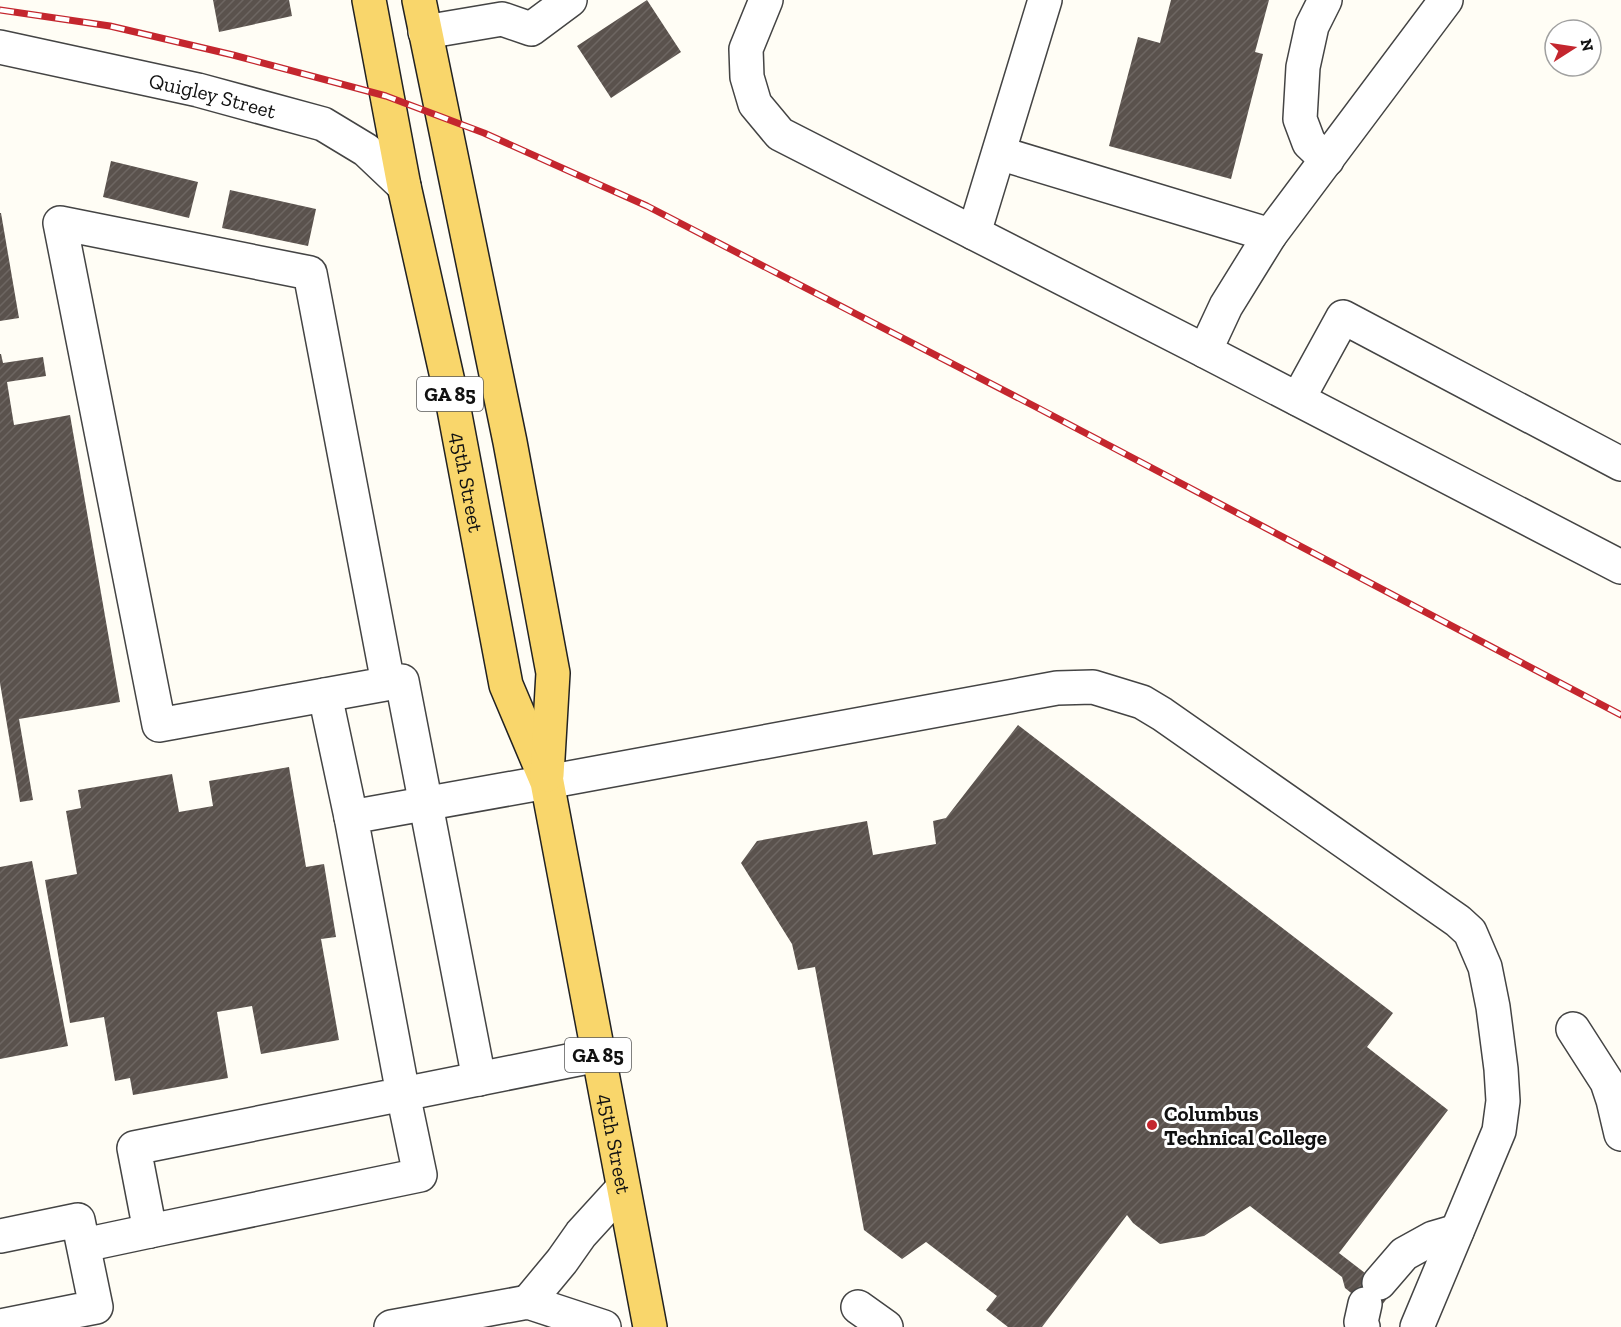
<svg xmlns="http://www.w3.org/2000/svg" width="1621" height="1327" font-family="'Zilla Slab',serif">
<defs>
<pattern id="building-hatch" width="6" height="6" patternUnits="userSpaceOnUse" patternTransform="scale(1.5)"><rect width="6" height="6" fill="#5a524d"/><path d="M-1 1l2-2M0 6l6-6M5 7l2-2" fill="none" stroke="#6d6662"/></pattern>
</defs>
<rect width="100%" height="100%" fill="#fffdf5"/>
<path fill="url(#building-hatch)" d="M 213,0 L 289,0 L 292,16 L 219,32 Z
M 647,0 L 681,52 L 611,98 L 577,46 Z
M 1171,0 L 1269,0 L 1255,52 L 1263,54 L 1231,179 L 1109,146 L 1138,37 L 1160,43 Z
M 111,161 L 198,182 L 189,218 L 103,197 Z
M 230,190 L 316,209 L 308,246 L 222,228 Z
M 0,213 L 1,213 L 19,318 L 0,321 Z
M 0,354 L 1,354 L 3,363 L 43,357 L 46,376 L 7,382 L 14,425 L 70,415 L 120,702 L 19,719 L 33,800 L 20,802 L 0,683 Z
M 1018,725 L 1393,1013 L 1367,1047 L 1448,1110 L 1339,1253 L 1391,1293 L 1376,1313 L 1345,1288 L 1342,1277 L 1250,1206 L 1204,1236 L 1160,1244 L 1133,1223 L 1127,1215 L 1042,1327 L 1008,1327 L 986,1310 L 997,1296 L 926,1242 L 902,1259 L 864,1230 L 815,967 L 798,970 L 792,944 L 741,863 L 757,841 L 867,821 L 873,855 L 936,844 L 933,821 L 946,818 Z
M 289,767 L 306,867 L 324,864 L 336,937 L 321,939 L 339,1040 L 261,1054 L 252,1006 L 217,1012 L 228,1078 L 133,1095 L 130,1078 L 115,1081 L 104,1017 L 70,1023 L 45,880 L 77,874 L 66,811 L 81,808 L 78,790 L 172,774 L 179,812 L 213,806 L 209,781 Z
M 32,861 L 68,1046 L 0,1059 L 0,867 Z"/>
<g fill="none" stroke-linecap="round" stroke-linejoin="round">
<g stroke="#444" stroke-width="36">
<g id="minor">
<path d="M 766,0 L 746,49 L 747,77 L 755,104 L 780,134 L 1205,351"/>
<path d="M 1325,0 L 1312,26 L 1303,67 L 1300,119 L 1309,143 L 1327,160"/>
<path d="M 1446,0 L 1270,235 L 1226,306 L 1205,351 L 1621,567"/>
<path d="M 425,32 L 502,19 L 531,29 L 570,0"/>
<path id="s1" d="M 0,47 L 198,90 L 323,124 L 366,150 L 404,186"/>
<path d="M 999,153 L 1270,235"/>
<path d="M 974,233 L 1045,0"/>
<path d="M 1298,399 L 1343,317 L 1621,464"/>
<path d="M 388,683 L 310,273 L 60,223 L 159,725 L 402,681 L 479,1079"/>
<path d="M 325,695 L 351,817"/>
<path d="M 1573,1029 L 1607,1082 L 1613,1100 L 1621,1134"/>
<path d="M 598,1055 L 134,1148 L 150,1231 L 420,1175 L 403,1094 L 351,817 L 547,782 L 1057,688 L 1093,687 L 1142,702 L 1162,714 L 1458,921 L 1470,932 L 1485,967 L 1493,1007 L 1501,1069 L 1503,1101 L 1499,1131 L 1417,1327"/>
<path d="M 0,1236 L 78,1220 L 96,1307 L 0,1326"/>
<path d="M 84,1245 L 150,1231"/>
<path d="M 1379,1283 L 1404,1254 L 1433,1238 L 1457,1231"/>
<path d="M 528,1302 L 562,1261 L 581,1234 L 623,1188"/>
<path d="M 858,1307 L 886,1327"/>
<path d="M 391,1327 L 528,1302 L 604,1327"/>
<path d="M 1363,1327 L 1361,1322 L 1365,1304"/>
</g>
</g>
<g stroke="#222" stroke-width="36">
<g id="major">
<path id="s2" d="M 369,0 L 404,186 L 453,404 L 506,685 L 547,782 L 650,1327"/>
<path d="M 419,0 L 510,442 L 553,673 L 547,775"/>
</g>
</g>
<use href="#minor" stroke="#fff" stroke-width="33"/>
<use href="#major" stroke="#f9d66b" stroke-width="33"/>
<g stroke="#c4262e" stroke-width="7">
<path id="rail" d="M 0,10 L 110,26 L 233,55 L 386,96 L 484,133 L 647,206 L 1036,407 L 1621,715"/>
</g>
<use href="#rail" stroke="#fff" stroke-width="4.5" stroke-dasharray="14" stroke-linecap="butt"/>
</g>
<circle fill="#c4262e" stroke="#fff" stroke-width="2" cx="1152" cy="1125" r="6"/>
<g text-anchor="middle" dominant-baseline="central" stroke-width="6" stroke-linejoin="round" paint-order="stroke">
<g fill="#fff" stroke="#585858" stroke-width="1.5">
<rect x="417" y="377" width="66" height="34" rx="4.5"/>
<rect x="565" y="1038" width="66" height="34" rx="4.5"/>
</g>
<g font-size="20" font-weight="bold" fill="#111">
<text x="450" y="394">GA 85</text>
<text x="598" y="1055">GA 85</text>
</g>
<g font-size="21" fill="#111" stroke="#fff">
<text stroke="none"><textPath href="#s1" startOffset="218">Quigley Street</textPath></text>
<text stroke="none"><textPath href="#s2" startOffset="492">45th Street</textPath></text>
<text stroke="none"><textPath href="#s2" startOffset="1172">45th Street</textPath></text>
</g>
<g font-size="21" font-weight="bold" fill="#111" stroke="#fff" text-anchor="start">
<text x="1164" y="1113">Columbus<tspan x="1164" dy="24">Technical College</tspan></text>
</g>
</g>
<g transform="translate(1573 48) rotate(78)"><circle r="28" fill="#ffffff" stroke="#a0a0a0" stroke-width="1.5"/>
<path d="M0-4.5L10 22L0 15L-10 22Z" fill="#c4262e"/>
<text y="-9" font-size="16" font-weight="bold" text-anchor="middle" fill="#111111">N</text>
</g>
</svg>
